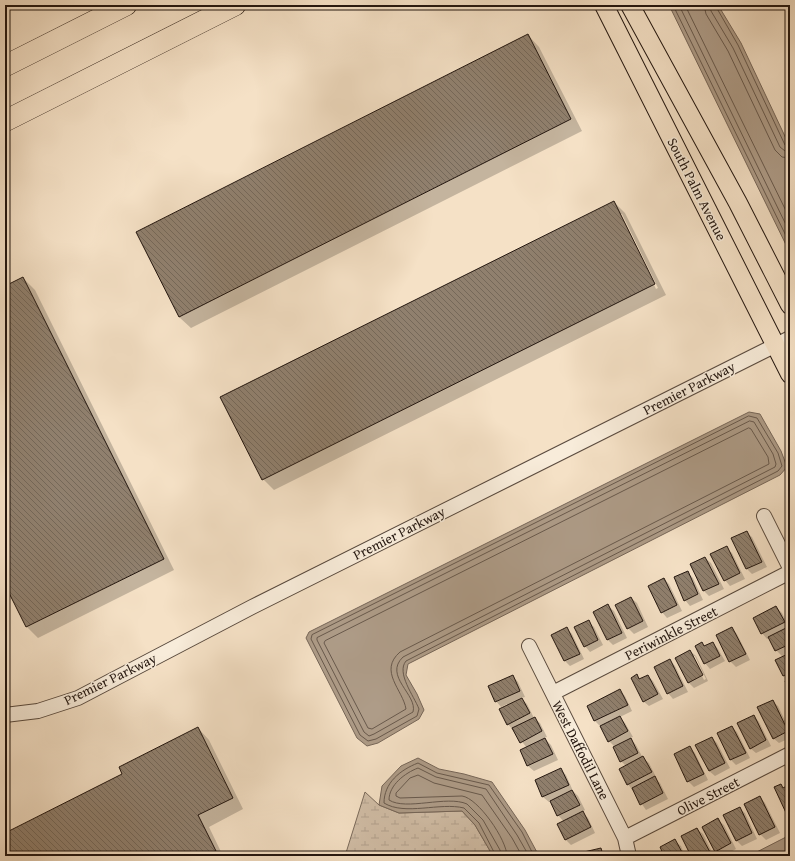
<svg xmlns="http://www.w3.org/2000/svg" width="795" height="861" font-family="'Gentium Book Plus',serif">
<defs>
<pattern id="wetland-marsh" width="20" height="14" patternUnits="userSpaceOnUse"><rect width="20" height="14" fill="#d1bea7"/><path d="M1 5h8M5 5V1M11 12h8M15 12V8" fill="none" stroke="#b3a38f"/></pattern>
<pattern id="building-back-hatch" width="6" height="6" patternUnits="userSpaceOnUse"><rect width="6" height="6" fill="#90806e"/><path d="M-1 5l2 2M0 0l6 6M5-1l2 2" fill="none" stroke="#756859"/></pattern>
</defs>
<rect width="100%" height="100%" fill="#f5e1c6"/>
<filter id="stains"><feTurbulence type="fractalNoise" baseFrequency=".005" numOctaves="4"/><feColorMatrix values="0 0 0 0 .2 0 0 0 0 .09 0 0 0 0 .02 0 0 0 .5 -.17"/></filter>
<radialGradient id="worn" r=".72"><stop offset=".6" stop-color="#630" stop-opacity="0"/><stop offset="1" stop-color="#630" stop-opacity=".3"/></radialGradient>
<path fill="url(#wetland-marsh)" stroke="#7a6a5b" d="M 365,792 L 379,805 L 399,813 L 462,811 L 475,825 L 493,856 L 345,856 Z"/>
<path fill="#ae9c88" stroke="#766658" d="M 669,5 L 718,5 L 741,43 L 790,147 L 790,253 Z
M 749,412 L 760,414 L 781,451 L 787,467 L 780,475 L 408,664 L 406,675 L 417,694 L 424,710 L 419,719 L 378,743 L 367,746 L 357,738 L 306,638 L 309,632 Z
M 418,758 L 439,769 L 464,774 L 492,782 L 525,830 L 539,856 L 493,856 L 475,825 L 462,811 L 399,813 L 379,805 L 382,786 L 401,766 Z
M 790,835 L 790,856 L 749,856 Z"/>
<path fill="#0003" fill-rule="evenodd" d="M 528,35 L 539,47 L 582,131 L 191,328 L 179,317 L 137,233 Z
M 614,202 L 625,213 L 666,295 L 274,490 L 263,479 ZM 619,214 L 622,214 L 658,288 L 656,289 Z
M 23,278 L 35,290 L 174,570 L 38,638 L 27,627 L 5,583 L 5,287 Z
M 746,532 L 752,537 L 767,567 L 752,574 L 747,569 L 732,539 Z
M 726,548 L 732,553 L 745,579 L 730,586 L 725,580 Z
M 705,558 L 711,563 L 724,589 L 709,596 L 704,591 L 691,565 Z
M 688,573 L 693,578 L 703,600 L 690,606 L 685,600 Z
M 664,579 L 669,584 L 682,611 L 667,618 L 662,612 Z
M 631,598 L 637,603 L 648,627 L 634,634 L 628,628 Z
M 608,606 L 614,611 L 627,638 L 613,645 L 608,640 L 594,613 Z
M 776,607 L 782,613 L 789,627 L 786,629 L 790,633 L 790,688 L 789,681 L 784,676 L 783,657 L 776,650 L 769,638 L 767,639 L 762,633 Z
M 588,621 L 594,627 L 603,645 L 590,652 L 585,646 Z
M 566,628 L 572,634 L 584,659 L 570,666 L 565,661 L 552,635 Z
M 732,628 L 737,634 L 750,660 L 736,667 L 730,661 L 717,635 Z
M 702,643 L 705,647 L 713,643 L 718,649 L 725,661 L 710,669 L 705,663 Z
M 690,651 L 696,656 L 708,681 L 694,688 L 688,682 ZM 692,656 L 695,656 L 706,679 L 704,680 Z
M 670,660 L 675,666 L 688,692 L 673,699 L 668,693 Z
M 513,676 L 518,682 L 525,697 L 521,698 L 527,704 L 534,718 L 540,723 L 547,737 L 544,738 L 551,745 L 558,760 L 534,771 L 528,766 L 521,751 L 527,748 L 508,724 L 507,704 L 501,707 L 496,701 Z
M 637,676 L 641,679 L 648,676 L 653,681 L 663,699 L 649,706 L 643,701 Z
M 620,691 L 625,696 L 632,711 L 620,717 L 625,723 L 633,737 L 630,738 L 636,745 L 643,758 L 649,763 L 656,777 L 655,778 L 660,783 L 668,799 L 646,810 L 628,784 L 626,766 L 621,761 L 615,747 L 609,741 L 601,727 L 595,721 L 588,706 Z
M 772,701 L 778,706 L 790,731 L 790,738 L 779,743 L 773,738 Z
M 754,716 L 759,722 L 771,746 L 756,753 L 750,748 Z
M 732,727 L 737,732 L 750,758 L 736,765 L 731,760 L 718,734 Z
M 198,728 L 209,740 L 243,809 L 209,827 L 223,856 L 5,856 L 5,834 L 123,774 Z
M 712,738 L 717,743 L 730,768 L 715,776 L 709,771 Z
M 690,748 L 695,753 L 708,780 L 694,787 L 688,781 Z
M 561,770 L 566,775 L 573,791 L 578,796 L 585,810 L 582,812 L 588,818 L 595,833 L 571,845 L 565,839 L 564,822 L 558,815 L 551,801 L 549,802 L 543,797 L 536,781 Z
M 760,797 L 765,803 L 780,833 L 766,840 L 760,834 Z
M 739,808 L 745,813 L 757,839 L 742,846 L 736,840 Z
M 718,820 L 724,825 L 736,849 L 723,856 L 716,851 Z
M 697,829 L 703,834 L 714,856 L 692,856 Z
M 675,841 L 681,846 L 685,856 L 665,856 Z
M 601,849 L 607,856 L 573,856 Z"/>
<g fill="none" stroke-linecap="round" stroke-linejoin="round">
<path stroke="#68594c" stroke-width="1" d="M 673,5 L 790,244
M 679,5 L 790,233
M 685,5 L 790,219
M 704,5 L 706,14 L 728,51 L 775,150 L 782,157 L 790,158
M 710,5 L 711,11 L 733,48 L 780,147 L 785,151 L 790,152
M 715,5 L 738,45 L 785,145 L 790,147
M 749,416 L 757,418 L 778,453 L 782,466 L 778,471 L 406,661 C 396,673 414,696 419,709 L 417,716 L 376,739 L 368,741 L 360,735 L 311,639 L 312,635 Z
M 750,421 L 754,422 L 773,454 L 776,464 L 775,467 L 403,657 C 383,676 418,695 413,712 L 374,734 L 369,736 L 364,732 L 317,640 L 317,638 Z
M 749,428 L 751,429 L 768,457 L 769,464 L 400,652 C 378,671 403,690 406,709 L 372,729 L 368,728 L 324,643 L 325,641 Z
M 496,856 L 479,823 L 464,808 C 440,802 405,816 384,803 C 384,783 400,770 418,763 L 437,773 L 489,785 L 522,832 L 534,856
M 501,856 L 500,850 L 483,820 L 467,804 C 447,795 406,811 389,800 C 389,785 405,773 418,768 L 436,777 L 486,789 L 517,835 L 529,856
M 507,856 C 507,840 478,798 462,796 L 400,798 L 396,796 L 396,793 L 410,778 L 418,775 L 434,783 L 482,795 L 512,838 L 522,856"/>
</g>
<path fill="url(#building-back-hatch)" stroke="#23160f" d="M 528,34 L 571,119 L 179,317 L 136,232 Z
M 614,201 L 655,284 L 262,480 L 220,397 Z
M 23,277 L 164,559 L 26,627 L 5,585 L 5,286 Z
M 747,531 L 762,562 L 746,569 L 731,538 Z
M 727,546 L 740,573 L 724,581 L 710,554 Z
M 705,557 L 719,584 L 703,591 L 690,564 Z
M 688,571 L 698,594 L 684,601 L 674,577 Z
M 664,578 L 677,605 L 661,613 L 648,586 Z
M 631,597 L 643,621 L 627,629 L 615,605 Z
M 608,604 L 622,633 L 607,640 L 593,612 Z
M 776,606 L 785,622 L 761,634 L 753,618 Z
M 589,620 L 598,640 L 584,647 L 574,627 Z
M 567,627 L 580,654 L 564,661 L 551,635 Z
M 732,627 L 746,654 L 729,662 L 716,635 Z
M 786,628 L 790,636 L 790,644 L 775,651 L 768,637 Z
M 702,642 L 704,646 L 713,642 L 720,656 L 704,664 L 695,646 Z
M 690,650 L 703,675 L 688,683 L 675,658 Z
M 790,653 L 790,673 L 783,676 L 775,660 Z
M 670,659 L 683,686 L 667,694 L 654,667 Z
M 637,674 L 639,679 L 648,675 L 658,694 L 643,702 L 631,678 Z
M 513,675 L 520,691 L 495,702 L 488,686 Z
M 790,679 L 790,691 L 785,681 Z
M 620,689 L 628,705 L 594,721 L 587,706 Z
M 522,698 L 530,713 L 507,725 L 499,709 Z
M 773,700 L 788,731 L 773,739 L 757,707 Z
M 754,715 L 766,740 L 750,749 L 737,723 Z
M 620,716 L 628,731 L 608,742 L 600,726 Z
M 535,717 L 542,731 L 520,743 L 512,728 Z
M 732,726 L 746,753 L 730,760 L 717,733 Z
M 198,727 L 233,798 L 198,815 L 216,851 L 206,856 L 5,856 L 5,833 L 122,774 L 119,767 Z
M 712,737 L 725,763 L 709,771 L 695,745 Z
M 545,738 L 553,754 L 527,766 L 520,750 Z
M 631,738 L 638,753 L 620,762 L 613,747 Z
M 690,746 L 704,774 L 687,782 L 674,754 Z
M 643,756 L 652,772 L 627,785 L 619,769 Z
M 561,768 L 569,785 L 542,797 L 535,780 Z
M 655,776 L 663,793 L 640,805 L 632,788 Z
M 781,784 L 783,788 L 790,784 L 790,814 L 787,815 L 774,787 Z
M 572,790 L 580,805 L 557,816 L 550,801 Z
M 760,796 L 775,827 L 759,835 L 744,804 Z
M 740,807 L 752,833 L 736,841 L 723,815 Z
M 583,811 L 591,827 L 565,840 L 557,824 Z
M 718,818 L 731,843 L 715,852 L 702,827 Z
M 697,828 L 711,854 L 706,856 L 691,856 L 681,836 Z
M 675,839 L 684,856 L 664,856 L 660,847 Z
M 601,848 L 603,856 L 571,856 L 571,855 Z"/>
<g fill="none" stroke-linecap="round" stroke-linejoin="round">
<g stroke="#58493d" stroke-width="16">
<path id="minor" d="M 764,516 L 790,568
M 529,646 L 625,838 L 629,856
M 553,693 L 790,572
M 5,715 L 38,711 L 78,698 L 252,607 L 790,338
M 625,838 L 790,754"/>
</g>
<g stroke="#23160f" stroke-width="20">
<path id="major" d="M 604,5 L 790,374
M 630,5 L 738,203 L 790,305"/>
</g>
<g stroke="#23160f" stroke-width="22">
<path id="highway" d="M 5,66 L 126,5
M 5,121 L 235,5"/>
</g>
<use href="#minor" stroke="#f8ecda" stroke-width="14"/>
<use href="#major" stroke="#f5e1c6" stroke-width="18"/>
<use href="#highway" stroke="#f5e1c6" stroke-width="21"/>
</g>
<g text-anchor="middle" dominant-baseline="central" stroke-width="3" stroke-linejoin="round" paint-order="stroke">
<g font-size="14" fill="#23160f" stroke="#f8ecda">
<text transform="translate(697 189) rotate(63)">South Palm Avenue</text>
<text transform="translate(689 388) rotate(-27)">Premier Parkway</text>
<text transform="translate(399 533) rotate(-27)">Premier Parkway</text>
<text transform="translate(671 633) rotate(-27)">Periwinkle Street</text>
<text transform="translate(110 679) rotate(-26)">Premier Parkway</text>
<text transform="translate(581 750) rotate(63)">West Daffodil Lane</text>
<text transform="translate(708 796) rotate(-27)">Olive Street</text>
</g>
</g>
<rect width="795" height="861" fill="none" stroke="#f5e1c6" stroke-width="20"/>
<rect x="6" y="6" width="783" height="849" fill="none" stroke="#23160f" stroke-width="2"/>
<rect x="10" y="10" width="775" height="841" fill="none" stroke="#23160f"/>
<rect width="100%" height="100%" filter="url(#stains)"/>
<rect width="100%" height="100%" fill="url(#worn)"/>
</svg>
